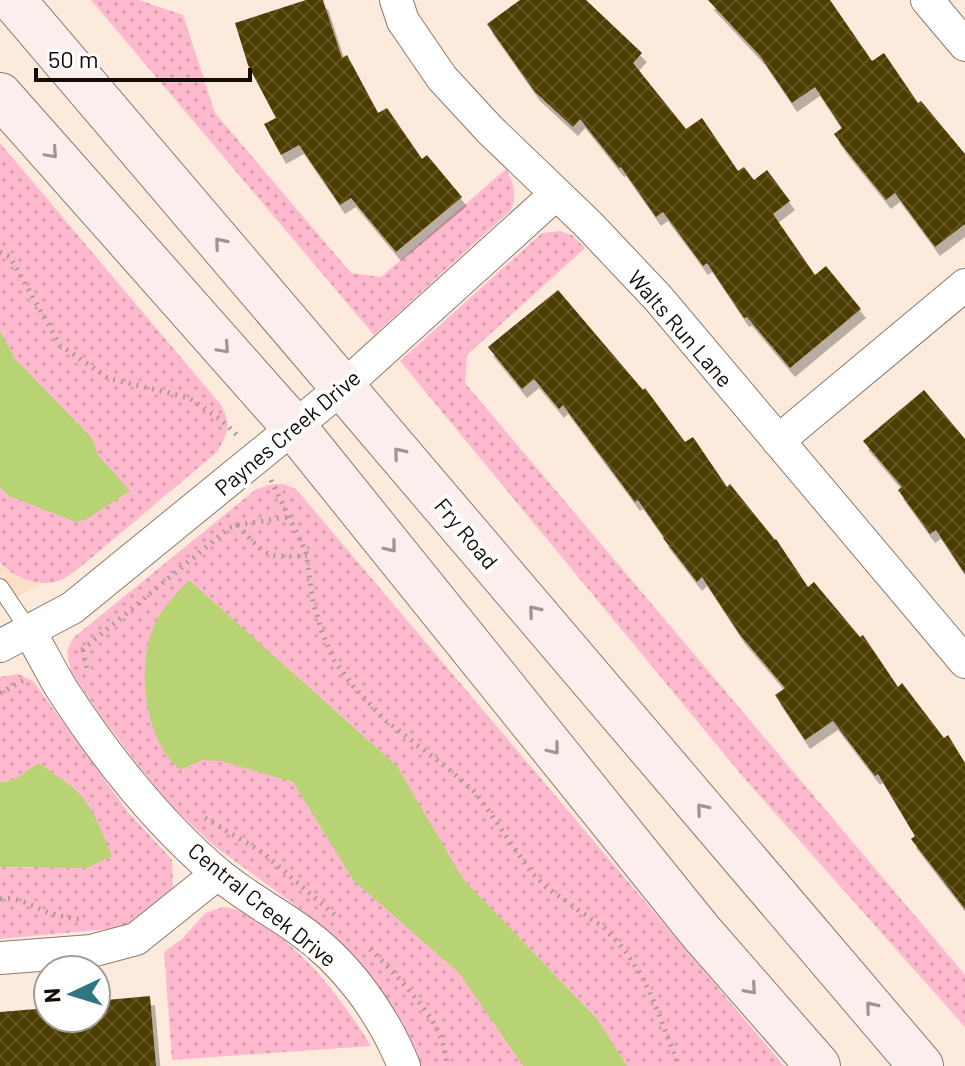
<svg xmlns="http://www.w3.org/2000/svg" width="965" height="1066" font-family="Barlow,sans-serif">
<defs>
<pattern id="grass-dots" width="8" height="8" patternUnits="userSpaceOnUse" patternTransform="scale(2)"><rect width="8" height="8" fill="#ffb9cf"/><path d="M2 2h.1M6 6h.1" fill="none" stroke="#da9eb0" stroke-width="1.8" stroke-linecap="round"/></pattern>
<pattern id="building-cross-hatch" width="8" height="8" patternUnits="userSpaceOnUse" patternTransform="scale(2)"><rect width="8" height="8" fill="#4d3c00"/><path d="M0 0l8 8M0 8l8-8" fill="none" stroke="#625424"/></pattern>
<filter id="shadow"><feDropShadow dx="5" dy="9" stdDeviation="0" flood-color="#0004"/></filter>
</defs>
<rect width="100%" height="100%" fill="#fcebdd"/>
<path fill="#fbdfc9" d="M 0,562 L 3,567 L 19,577 L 41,584 L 0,606 Z"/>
<path fill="url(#grass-dots)" d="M 91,0 L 139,0 L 183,15 L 215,113 L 351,273 L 381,277 L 506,169 C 514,183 517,195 511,210 L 374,335 Z
M 0,143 L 221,405 C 232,426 228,432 217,452 L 84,564 C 77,569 71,575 63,579 C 44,589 13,579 0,562 Z
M 560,231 L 572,235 L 585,248 L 467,355 L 465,383 L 965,975 L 965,1027 L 744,778 L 400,361 L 542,233 Z
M 283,484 L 296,489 L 784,1066 L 418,1066 L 353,959 L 307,914 L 213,845 L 165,800 L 103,719 L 71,672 L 67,651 L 73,638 L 255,490 L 268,485 Z
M 18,674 L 33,681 L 128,812 L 172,860 L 173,887 L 161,902 L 129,926 L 108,929 L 0,939 L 0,867 L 34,868 L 14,780 L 0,782 L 0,677 Z
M 223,907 C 241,909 248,915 263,924 C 309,956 342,999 371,1046 L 172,1060 L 164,952 L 183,938 L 205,913 Z"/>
<path fill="#b8d374" d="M 0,331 L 15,359 L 92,438 L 98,455 L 130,491 L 87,519 L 76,522 L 9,496 L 0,487 Z
M 189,580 L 397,766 L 463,879 L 597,1019 L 627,1066 L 523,1066 L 459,973 L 353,880 L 293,782 L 221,761 L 202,760 L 180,770 C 176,766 171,761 167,756 C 142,719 137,659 157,619 C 165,604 178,592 189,580 Z
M 38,763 C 48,770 60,777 70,785 C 92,803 101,829 112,856 L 87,868 L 0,867 L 0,782 L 14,780 Z"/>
<path fill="url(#building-cross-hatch)" filter="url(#shadow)" d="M 306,0 L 323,0 L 342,58 L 347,55 L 378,113 L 387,108 L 422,159 L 427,155 L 462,197 L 396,252 L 351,198 L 340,205 L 299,145 L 281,155 L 264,124 L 276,118 L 248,65 L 235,23 Z
M 520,0 L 586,0 L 642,53 L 633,63 L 686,129 L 702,118 L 738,171 L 744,167 L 754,180 L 767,170 L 790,201 L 773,214 L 815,275 L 826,266 L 861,309 L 790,368 L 747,317 L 744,318 L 707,263 L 703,266 L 663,212 L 656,217 L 621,167 L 619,168 L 580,119 L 573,127 L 535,92 L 487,24 Z
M 708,0 L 830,0 L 872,61 L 884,53 L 918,103 L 921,101 L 965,154 L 965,224 L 935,247 L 895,193 L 886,200 L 845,149 L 834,134 L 842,128 L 815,87 L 792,103 L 760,56 Z
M 558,290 L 643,390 L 645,388 L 685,442 L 693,437 L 727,487 L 730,484 L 775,540 L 776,539 L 808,587 L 814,582 L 860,637 L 863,635 L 898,687 L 902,683 L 944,738 L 948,735 L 965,763 L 965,909 L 911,839 L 915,836 L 878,774 L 875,776 L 833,721 L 805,740 L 775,695 L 785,688 L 740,635 L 702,577 L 697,582 L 663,538 L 664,537 L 638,500 L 635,502 L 563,405 L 559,409 L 534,379 L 522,389 L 488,347 Z
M 924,390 L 965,439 L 965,574 L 936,530 L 930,534 L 898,490 L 902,487 L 863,441 Z
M 150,996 L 156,1066 L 0,1066 L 0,1012 L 48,1008 L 48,1018 L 96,1018 L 96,1001 Z"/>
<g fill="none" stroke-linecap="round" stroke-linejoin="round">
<g stroke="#8d7a6b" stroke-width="18">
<path id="lane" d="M 0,587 L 30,632"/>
</g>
<g stroke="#8d7a6b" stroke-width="34">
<path id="street" d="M 396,0 L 403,21 L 442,78 L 490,130 L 589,225 L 658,298 L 965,662
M 927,0 L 965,45
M 778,441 L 965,285
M 30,632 C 41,651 51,672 63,691 C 104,754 158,823 216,872 C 240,893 270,909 297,928 C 345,961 382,1012 404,1066
M 0,646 L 72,608 L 343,387 L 556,194
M 0,958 L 91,951 L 136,939 L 217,874"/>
</g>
<g stroke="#8d7a6b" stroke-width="46">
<path id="secondary" d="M 13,0 L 921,1066
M 0,95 L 294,427 L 700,931 L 818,1066"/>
</g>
<path stroke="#ab9d92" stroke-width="5" stroke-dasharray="2 6" stroke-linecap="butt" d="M 0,252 L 10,257 L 60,345 L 108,378 L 189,398 L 220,419 L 237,435
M 271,480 L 306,552 L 313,601 L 321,630 L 334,660 L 353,686 L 385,720 L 451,771 L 476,793 L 531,872 L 546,887 L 604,928 L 623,948 L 642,976 L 654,1002 L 679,1066
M 237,525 C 266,555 263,558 307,556
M 82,650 L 229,528 L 237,525 L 288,517
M 83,650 L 87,670
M 0,693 L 24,680
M 205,818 L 262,852 L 337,917
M 0,899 C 17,896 34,907 50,913 C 61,916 71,919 82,919
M 370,949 C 393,972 426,1005 440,1035 C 444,1045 446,1055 447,1066"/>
<use href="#lane" stroke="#fff" stroke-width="16"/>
<use href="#street" stroke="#fff" stroke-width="32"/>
<use href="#secondary" stroke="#fbeeec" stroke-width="44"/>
</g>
<defs><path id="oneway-chevron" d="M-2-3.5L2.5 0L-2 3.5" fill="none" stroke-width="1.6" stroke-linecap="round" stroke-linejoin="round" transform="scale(2)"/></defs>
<g stroke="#9e9490">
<use href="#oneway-chevron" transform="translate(52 153) rotate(48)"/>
<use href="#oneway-chevron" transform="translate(220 243) rotate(-130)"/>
<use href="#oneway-chevron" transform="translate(224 348) rotate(48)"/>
<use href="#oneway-chevron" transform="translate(399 453) rotate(-130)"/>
<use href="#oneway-chevron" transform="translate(391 547) rotate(51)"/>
<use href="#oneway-chevron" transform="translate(534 611) rotate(-130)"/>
<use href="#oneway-chevron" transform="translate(554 749) rotate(51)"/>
<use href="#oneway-chevron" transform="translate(702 809) rotate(-130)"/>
<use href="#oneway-chevron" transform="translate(751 989) rotate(49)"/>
<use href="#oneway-chevron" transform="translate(871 1007) rotate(-130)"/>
</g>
<g text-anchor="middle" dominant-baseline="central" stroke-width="8" stroke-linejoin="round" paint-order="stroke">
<g font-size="22" fill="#130c07" stroke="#fff">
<text transform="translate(681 328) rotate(49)">Walts Run Lane</text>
<text transform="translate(287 432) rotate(-40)">Paynes Creek Drive</text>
<text transform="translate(467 533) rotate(50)">Fry Road</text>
<text transform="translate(263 904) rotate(39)">Central Creek Drive</text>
</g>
</g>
<g transform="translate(72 994) rotate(266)"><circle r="38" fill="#ffffff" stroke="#a19e9c" stroke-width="2"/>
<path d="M0-6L14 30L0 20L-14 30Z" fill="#317484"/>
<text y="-12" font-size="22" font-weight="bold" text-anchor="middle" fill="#130c07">N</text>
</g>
<path d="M36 68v12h214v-12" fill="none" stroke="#130c07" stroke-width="4"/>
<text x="48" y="68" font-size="24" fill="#130c07" stroke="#ffffff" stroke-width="6" paint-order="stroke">50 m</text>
</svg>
